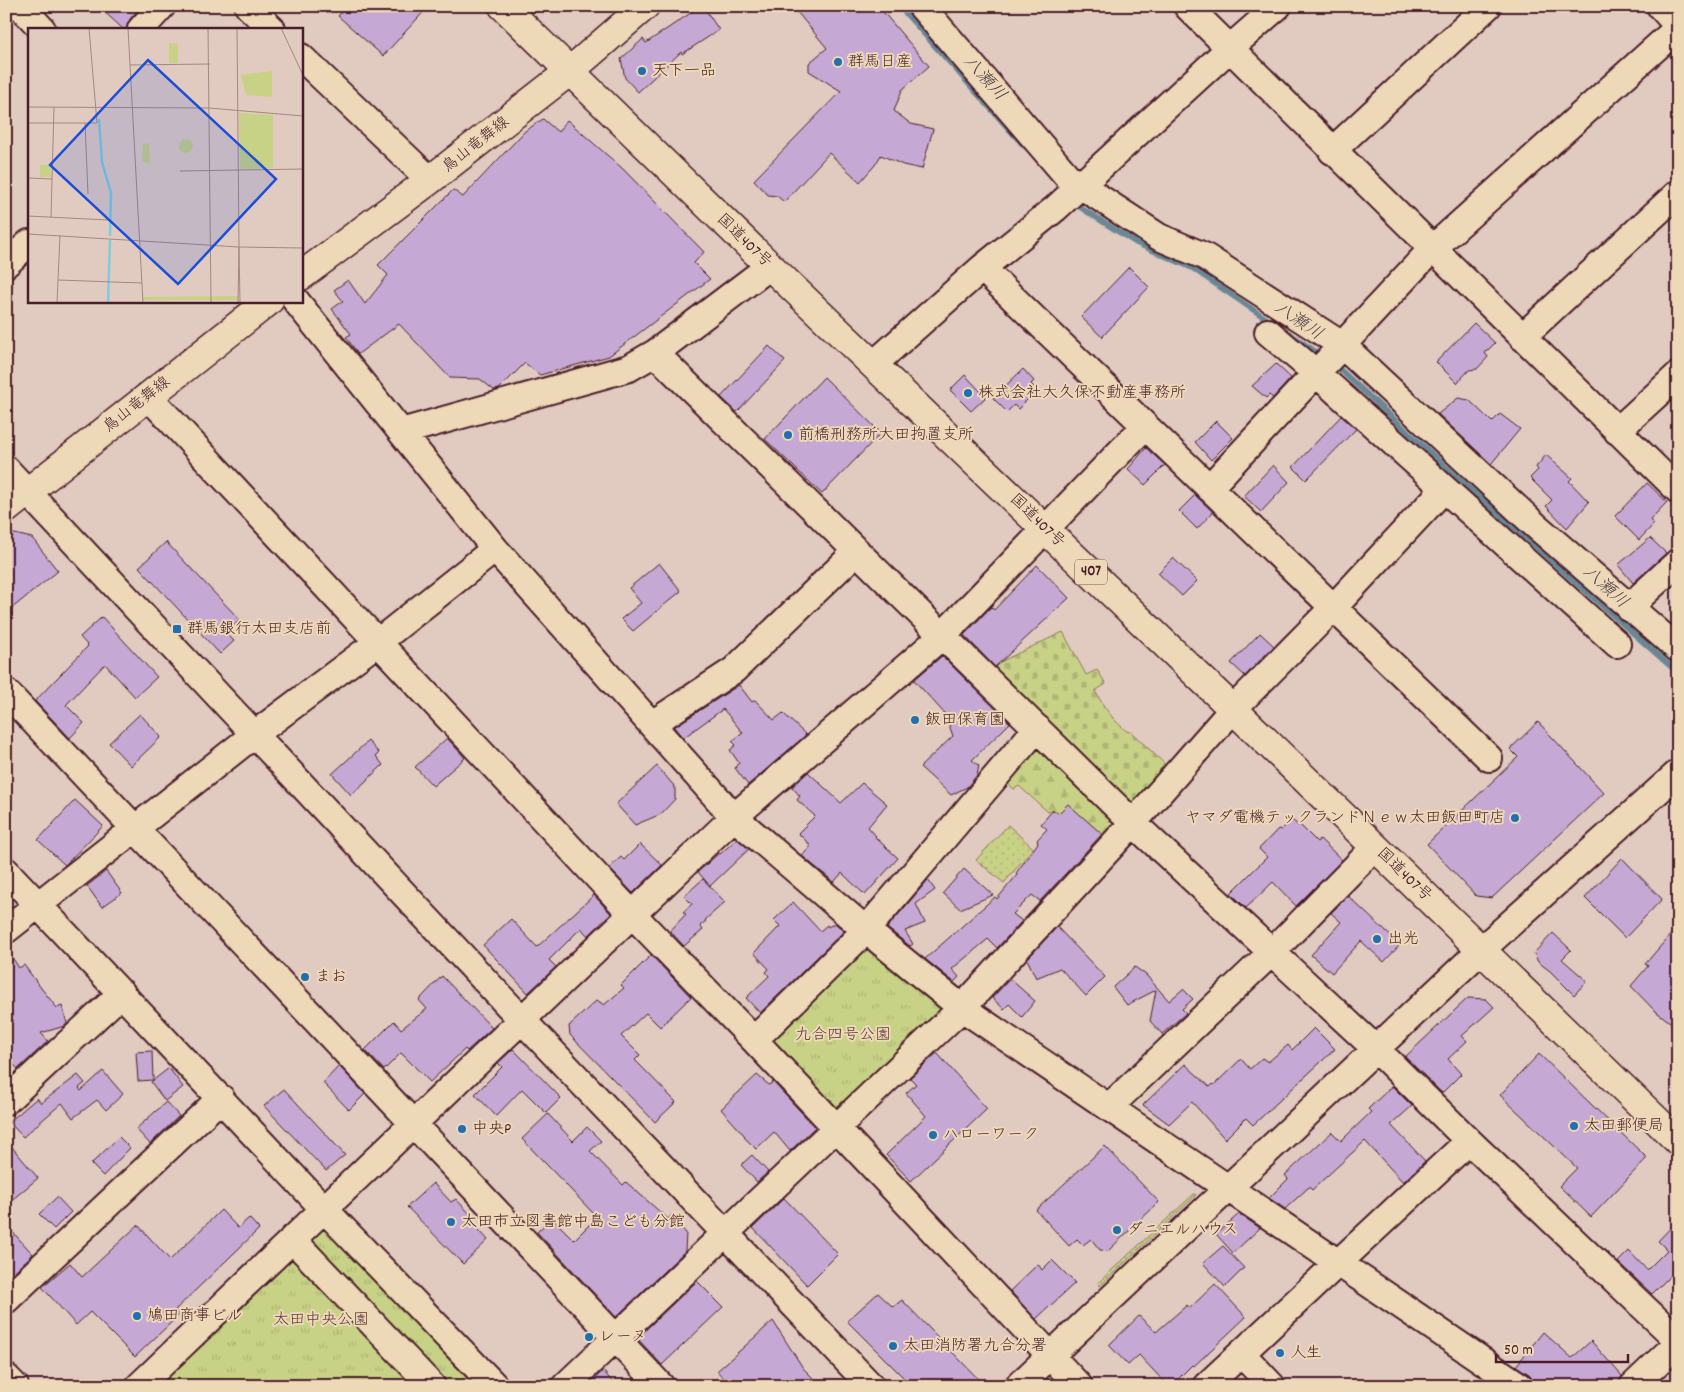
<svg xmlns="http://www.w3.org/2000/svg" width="1684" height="1392" font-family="Dekko,'Klee One',sans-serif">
<defs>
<pattern id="grass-dots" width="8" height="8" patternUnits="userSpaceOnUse" patternTransform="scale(1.25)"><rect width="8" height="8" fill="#c8d286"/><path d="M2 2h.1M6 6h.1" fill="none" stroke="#adb474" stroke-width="1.8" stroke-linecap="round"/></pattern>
<pattern id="forest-firs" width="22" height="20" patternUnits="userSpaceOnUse" patternTransform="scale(1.25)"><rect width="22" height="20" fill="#c8d286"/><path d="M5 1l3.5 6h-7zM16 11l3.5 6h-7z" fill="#adb474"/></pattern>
<pattern id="cemetery-stones" width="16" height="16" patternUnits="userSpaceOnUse" patternTransform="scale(1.25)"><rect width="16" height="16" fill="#c8d286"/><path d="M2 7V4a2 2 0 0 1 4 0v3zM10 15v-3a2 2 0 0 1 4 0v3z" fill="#adb474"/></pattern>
<pattern id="park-tufts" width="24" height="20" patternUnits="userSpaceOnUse" patternTransform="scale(1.25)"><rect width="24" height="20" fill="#c8d286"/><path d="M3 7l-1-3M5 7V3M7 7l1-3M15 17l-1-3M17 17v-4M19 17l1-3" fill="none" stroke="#adb474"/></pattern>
</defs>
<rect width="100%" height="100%" fill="#e1cac0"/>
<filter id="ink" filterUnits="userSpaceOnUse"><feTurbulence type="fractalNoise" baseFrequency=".02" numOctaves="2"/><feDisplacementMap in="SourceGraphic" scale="10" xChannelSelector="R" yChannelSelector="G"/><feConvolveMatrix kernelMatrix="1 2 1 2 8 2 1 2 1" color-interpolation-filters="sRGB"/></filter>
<g filter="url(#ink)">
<path fill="url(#grass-dots)" stroke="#897858" d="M 1008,825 L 1033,848 L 1004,883 L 976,860 Z
M 1194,1194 L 1196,1195 L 1100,1286 L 1098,1283 Z"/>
<path fill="url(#forest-firs)" stroke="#897858" d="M 1041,746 L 1118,820 L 1104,836 L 1092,826 L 1053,810 L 1048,812 L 1019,786 L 1014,789 L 1007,783 L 1007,776 L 1032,747 Z"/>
<path fill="url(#cemetery-stones)" stroke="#897858" d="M 1063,632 L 1086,675 L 1097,670 L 1106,684 L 1095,691 C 1104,707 1113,721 1128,732 L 1130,731 L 1168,767 L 1134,805 L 1126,805 L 990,671 L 1000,662 Z"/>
<path fill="url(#park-tufts)" stroke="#897858" d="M 863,942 L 943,1010 L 841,1110 L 832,1112 L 764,1039 Z
M 323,1226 L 474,1386 L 155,1386 Z"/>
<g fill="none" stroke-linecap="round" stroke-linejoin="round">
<path stroke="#6a8796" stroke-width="5.5" d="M 899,6 L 1024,146
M 1074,201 L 1078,206 L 1136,243 L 1192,268 L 1274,324
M 1290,334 L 1322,356
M 1334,364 L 1468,487 L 1678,673"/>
</g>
<path fill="#c6a8d4" stroke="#4a1f2b" d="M 98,6 L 141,6 L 130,19 L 126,29 L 123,29 Z
M 347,6 L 429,6 L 383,56 L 338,16 Z
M 701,6 L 703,6 L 719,30 L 682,54 L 681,52 L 638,92 L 625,78 L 621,59 L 643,39 L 646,43 Z
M 792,6 L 878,6 L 929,66 L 902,90 L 894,111 L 911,124 L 933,129 L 922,169 L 903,165 L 881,155 L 875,165 L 860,182 L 829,153 L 784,202 L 777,196 L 768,195 L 754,180 L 841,91 L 809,71 L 809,63 L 827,48 Z
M 543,119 L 558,132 L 567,120 L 623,169 L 704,252 L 694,263 L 710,279 L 609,356 L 540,375 L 525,363 L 499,389 L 494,390 L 480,379 L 450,378 L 399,324 L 358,354 L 346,337 L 351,334 L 332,309 L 343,301 L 334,290 L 348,280 L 365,304 L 388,275 L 378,265 L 453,190 L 463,197 L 525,131 Z
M 1129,267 L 1149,287 L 1102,337 L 1081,317 Z
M 1474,323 L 1495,343 L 1485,353 L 1488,357 L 1477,369 L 1469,370 L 1457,383 L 1436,362 Z
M 769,346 L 785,361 L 737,412 L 721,397 Z
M 1276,364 L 1291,378 L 1273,398 L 1269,395 L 1266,398 L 1252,386 Z
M 1023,369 L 1034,381 L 1031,384 L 1037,390 L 1018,409 L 1014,405 L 1007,412 L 993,398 Z
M 965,375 L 986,397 L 971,411 L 950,390 Z
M 824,377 L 881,433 L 822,494 L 765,439 Z
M 1458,398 L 1469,400 L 1492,422 L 1500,414 L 1520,429 L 1491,464 L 1438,414 Z
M 1341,416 L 1356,429 L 1306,480 L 1293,467 Z
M 1216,421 L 1233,438 L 1211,460 L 1195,442 Z
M 1146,448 L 1165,465 L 1145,485 L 1128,469 Z
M 1546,455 L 1572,478 L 1569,481 L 1589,502 L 1567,528 L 1546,506 L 1552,500 L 1530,478 L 1538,470 L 1536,467 Z
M 1273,465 L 1289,482 L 1261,512 L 1244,496 Z
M 1647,483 L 1667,502 L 1650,520 L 1654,524 L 1639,540 L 1615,516 Z
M 1195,495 L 1213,512 L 1197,529 L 1179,511 Z
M 6,532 L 32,538 L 58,571 L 6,613 Z
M 1650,538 L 1666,553 L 1633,583 L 1618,565 Z
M 166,542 L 240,620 L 226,633 L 234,641 L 220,654 L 139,567 Z
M 1173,558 L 1197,581 L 1182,596 L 1158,573 Z
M 659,563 L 681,591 L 633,631 L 621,619 L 641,603 L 629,588 Z
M 1037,565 L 1069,598 L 995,667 L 964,635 L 991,607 L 994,610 Z
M 102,617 L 157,677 L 135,697 L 105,664 L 66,705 L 84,723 L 70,738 L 35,701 L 88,646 L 80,637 Z
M 1260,633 L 1274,646 L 1245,676 L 1231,663 Z
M 942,656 L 1010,723 L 972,760 L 979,766 L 977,775 L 967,787 L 951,795 L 920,767 L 953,736 L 945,714 L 914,680 Z
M 739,685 L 752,702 L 755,700 L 774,720 L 783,713 L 806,735 L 748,785 L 735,768 L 739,763 L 730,750 L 736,745 L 732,741 L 743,733 L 723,709 L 683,738 L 674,727 Z
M 140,714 L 161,737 L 131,766 L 109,743 Z
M 1538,722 L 1604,793 L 1492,898 L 1476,896 L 1427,844 L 1518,757 L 1510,749 Z
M 447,738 L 465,758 L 433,786 L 415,767 Z
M 368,741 L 379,753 L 376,756 L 383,765 L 351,795 L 332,774 Z
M 657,766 L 675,787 L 675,799 L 661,814 L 635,825 L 616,804 Z
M 808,772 L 841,803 L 862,783 L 887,804 L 868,827 L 876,836 L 875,837 L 898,858 L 865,895 L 842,873 L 834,882 L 802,856 L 811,846 L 798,833 L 815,816 L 797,800 L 800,796 L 792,787 Z
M 75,800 L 103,826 L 65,865 L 38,840 Z
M 1068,804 L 1102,834 L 1040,901 L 1032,895 L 1013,914 L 1022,921 L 997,948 L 988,939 L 952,969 L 959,977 L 954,982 L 925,959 L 995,897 L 997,899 L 1017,875 L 1016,873 L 1038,843 L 1037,840 L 1047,829 L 1041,824 L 1053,810 L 1059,813 Z
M 1292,820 L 1299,826 L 1300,825 L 1317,842 L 1320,839 L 1342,860 L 1296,906 L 1273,882 L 1246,908 L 1231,893 L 1267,857 L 1259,849 L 1278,829 L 1281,830 Z
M 737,839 L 749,849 L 710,886 L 698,872 L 719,853 L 720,854 Z
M 640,844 L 662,865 L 633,893 L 609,868 L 621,857 L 624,860 Z
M 1622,858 L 1662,899 L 1625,938 L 1585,898 Z
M 964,869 L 993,895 L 960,909 L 943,893 Z
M 106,871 L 122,893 L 102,907 L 87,886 Z
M 703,879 L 725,902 L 705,920 L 706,921 L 700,926 L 703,930 L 684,946 L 670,931 L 686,914 L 683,912 L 692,904 L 684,896 Z
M 928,880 L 935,890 L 916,904 L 925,923 L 905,931 L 913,944 L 910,946 L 887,928 Z
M 594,895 L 611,914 L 588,936 L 581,928 L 549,960 L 556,967 L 528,993 L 483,945 L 511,919 L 537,947 Z
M 1348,896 L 1400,945 L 1384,962 L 1361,941 L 1332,973 L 1311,955 L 1341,922 L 1331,913 Z
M 793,902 L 820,931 L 827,925 L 828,927 L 835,923 L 844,931 L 760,1013 L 746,998 L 769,976 L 766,972 L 769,969 L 754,953 L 780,926 L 774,920 Z
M 1678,926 L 1678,1028 L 1654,1010 L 1631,986 L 1648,966 L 1645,964 Z
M 1057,927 L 1105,977 L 1086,996 L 1060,968 L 1036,978 L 1027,959 Z
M 1553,933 L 1571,950 L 1562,959 L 1587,981 L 1574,995 L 1550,971 L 1538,962 L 1534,953 Z
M 6,948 L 19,968 L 24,965 L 41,988 L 57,1008 L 62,1006 L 67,1023 L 65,1026 L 41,1033 L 48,1041 L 18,1069 L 6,1057 Z
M 651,955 L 691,997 L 660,1027 L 646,1013 L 621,1036 L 640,1055 L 635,1060 L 676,1102 L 655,1122 L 570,1035 L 569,1026 L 597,1000 L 604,1005 L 624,988 L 621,985 Z
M 1135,967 L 1146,975 L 1169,1001 L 1183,989 L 1193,999 L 1182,1009 L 1186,1013 L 1162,1034 L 1150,1021 L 1156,990 L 1127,1005 L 1113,987 Z
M 442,976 L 492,1028 L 467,1051 L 465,1049 L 430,1082 L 401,1053 L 384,1070 L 365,1050 L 394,1021 L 401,1029 L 427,1009 L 419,1000 Z
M 1010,979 L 1035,1001 L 1022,1017 L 1009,1004 L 1004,1009 L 992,998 Z
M 1468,998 L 1486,999 L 1494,1007 L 1462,1036 L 1467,1041 L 1448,1059 L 1461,1074 L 1442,1093 L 1405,1057 Z
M 1314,1028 L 1335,1049 L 1253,1125 L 1246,1118 L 1225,1139 L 1192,1102 L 1169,1124 L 1143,1105 L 1185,1064 L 1210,1087 L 1213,1084 L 1214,1085 L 1241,1059 L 1250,1069 L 1262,1058 L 1268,1062 L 1288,1045 L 1292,1050 Z
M 513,1049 L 561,1098 L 546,1113 L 522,1089 L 496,1116 L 475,1094 L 502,1067 L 498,1063 Z
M 152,1051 L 153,1080 L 138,1081 L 136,1052 Z
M 937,1053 L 987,1109 L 911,1181 L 886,1155 L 926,1116 L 906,1093 L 916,1084 L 910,1078 Z
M 1539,1054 L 1647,1158 L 1591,1217 L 1559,1186 L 1577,1168 L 1500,1095 Z
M 339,1066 L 365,1094 L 349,1110 L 323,1083 Z
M 169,1068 L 183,1087 L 165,1101 L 151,1082 Z
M 103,1071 L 123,1094 L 106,1110 L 97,1100 L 73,1118 L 62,1103 L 23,1137 L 9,1122 L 37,1098 L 41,1103 L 78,1075 L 85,1083 L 79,1088 L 81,1091 Z
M 757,1075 L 769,1085 L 773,1082 L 815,1127 L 790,1151 L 774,1132 L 756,1149 L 744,1137 L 745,1136 L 721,1109 Z
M 1392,1086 L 1412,1106 L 1391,1125 L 1425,1161 L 1403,1182 L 1365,1141 L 1312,1190 L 1309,1187 L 1285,1209 L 1269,1198 L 1288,1179 L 1285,1175 L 1332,1132 L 1341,1141 L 1371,1112 L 1368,1109 Z
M 284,1089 L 345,1155 L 326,1171 L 264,1106 Z
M 166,1102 L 179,1116 L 150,1144 L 136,1129 Z
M 548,1114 L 573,1141 L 587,1127 L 601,1141 L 590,1151 L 623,1185 L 626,1182 L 668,1219 L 673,1214 L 678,1224 L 686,1233 L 685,1251 L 616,1317 L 537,1232 L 552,1218 L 574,1240 L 596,1218 L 591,1214 L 593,1213 L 522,1139 Z
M 119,1137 L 130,1148 L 103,1176 L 91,1164 Z
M 6,1140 L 38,1178 L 6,1205 Z
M 1105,1146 L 1159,1202 L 1108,1251 L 1100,1250 L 1091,1239 L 1083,1245 L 1077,1239 L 1069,1246 L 1036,1210 Z
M 752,1155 L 768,1172 L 757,1182 L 741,1165 Z
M 433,1183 L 451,1202 L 456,1199 L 473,1217 L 470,1220 L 488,1240 L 463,1264 L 407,1207 Z
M 57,1197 L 71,1212 L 54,1229 L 39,1214 Z
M 784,1198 L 838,1254 L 807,1285 L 753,1228 Z
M 221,1210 L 238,1228 L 249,1218 L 259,1229 L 175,1310 L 179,1315 L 135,1357 L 90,1312 L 76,1325 L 42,1287 L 70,1263 L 82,1277 L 138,1225 L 170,1260 Z
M 1239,1214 L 1260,1228 L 1233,1253 L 1216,1234 Z
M 1678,1220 L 1678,1268 L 1652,1294 L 1618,1262 L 1629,1251 L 1647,1270 L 1667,1250 L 1658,1241 Z
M 6,1225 L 33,1254 L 6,1279 Z
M 1223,1246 L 1244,1268 L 1225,1287 L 1203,1263 Z
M 1052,1260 L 1075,1283 L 1036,1319 L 1010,1291 L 1038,1264 L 1042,1270 Z
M 697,1281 L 723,1307 L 662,1365 L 637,1338 Z
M 1215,1284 L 1246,1317 L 1194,1366 L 1192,1365 L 1171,1386 L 1168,1386 L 1139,1355 L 1128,1365 L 1109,1345 L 1139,1316 L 1156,1332 L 1187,1305 L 1190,1308 Z
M 878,1293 L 893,1307 L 902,1300 L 985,1386 L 912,1386 L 847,1321 Z
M 773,1321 L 803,1368 L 821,1386 L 731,1386 L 717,1371 Z
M 1543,1332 L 1572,1358 L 1591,1341 L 1622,1376 L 1618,1386 L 1535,1386 L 1533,1379 L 1529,1374 L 1516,1366 Z
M 603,1371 L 616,1386 L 587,1386 Z"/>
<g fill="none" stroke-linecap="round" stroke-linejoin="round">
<g stroke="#4a1f2b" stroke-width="30">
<path id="minor" d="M 20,6 L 42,29
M 248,6 L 272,29
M 921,6 L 1068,177 L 1159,237 L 1204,256 L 1342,345 L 1535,525 L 1678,649
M 1187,6 L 1678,490
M 1660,6 L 1678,26
M 141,29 L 162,6
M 301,57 L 430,180
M 1332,151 L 1488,6
M 6,264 L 29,243
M 982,268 L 1489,758
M 296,301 L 495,549 L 734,817 L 866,930 L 962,1008 L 1520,1386
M 1268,332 L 1316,373 L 1617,644
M 1522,337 L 1678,193
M 655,353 L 1133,823 L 1377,1050 L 1469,1141 L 1678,1340
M 874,364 L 982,268 L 1056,208 L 1229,49 L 1278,6
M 148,396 L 632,914 L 754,1040 L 1079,1386
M 1617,431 L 1678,375
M 401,432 L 629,368 L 655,353 L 770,266
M 6,469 L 522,1020 L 871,1386
M 1209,488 L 1432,249 L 1678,28
M 1630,609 L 1642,595 L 1678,562
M 6,692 L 661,1386
M 652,724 L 734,670 L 857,551
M 6,871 L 324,1209 L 495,1386
M 6,930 L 255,734 L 378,642 L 495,549
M 754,1040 L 866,930 L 1037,728
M 6,1101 L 122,993
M 1109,1107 L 1272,952 L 1375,847
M 292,1239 L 432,1386
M 6,1300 L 221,1098
M 1241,1353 L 1272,1386
M 6,1377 L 15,1386
M 139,1386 L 734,817 L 943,635 L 1145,426
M 565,1386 L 962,1008 L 1133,823 L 1233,709 L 1334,607 L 1444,489
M 1018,1386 L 1481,950 L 1678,773
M 1206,1386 L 1469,1141
M 1633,1386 L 1678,1343"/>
</g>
<g stroke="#4a1f2b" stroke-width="31">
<path id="major" d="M 301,276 L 430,180 L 570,71 L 645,6
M 6,509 L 269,301"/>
</g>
<g stroke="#4a1f2b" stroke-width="31">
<path id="highway" d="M 503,6 L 770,266 L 1233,709 L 1678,1141"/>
</g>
<use href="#minor" stroke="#edd8b7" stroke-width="26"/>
<use href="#major" stroke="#edd8b7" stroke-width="28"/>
<use href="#highway" stroke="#edd8b7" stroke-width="28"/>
</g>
</g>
<g fill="#1f6fb2" stroke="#edd8b7" stroke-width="2">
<circle cx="838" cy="62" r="5"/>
<circle cx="642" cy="71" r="5"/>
<circle cx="968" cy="393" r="5"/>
<circle cx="788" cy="435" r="5"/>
<rect x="172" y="624" width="10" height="10" rx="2.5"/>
<circle cx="915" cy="720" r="5"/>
<circle cx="1515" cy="818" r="5"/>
<circle cx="1377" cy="939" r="5"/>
<circle cx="305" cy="977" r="5"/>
<circle cx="1574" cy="1126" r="5"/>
<circle cx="462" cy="1129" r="5"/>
<circle cx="933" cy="1135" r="5"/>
<circle cx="451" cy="1222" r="5"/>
<circle cx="1117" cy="1230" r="5"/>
<circle cx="137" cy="1316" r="5"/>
<circle cx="589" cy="1337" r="5"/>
<circle cx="893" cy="1346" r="5"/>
<circle cx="1280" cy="1353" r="5"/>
</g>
<g text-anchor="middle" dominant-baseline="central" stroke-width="4" stroke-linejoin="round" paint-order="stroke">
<rect fill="#edd8b7" stroke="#7b5655" stroke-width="1" x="1075" y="559.5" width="32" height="25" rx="4"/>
<g font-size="15" font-weight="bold" fill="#4a1f2b">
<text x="1091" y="572">407</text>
</g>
<g font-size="16" fill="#4a1f2b" stroke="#edd8b7" text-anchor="start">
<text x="848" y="62">群馬日産</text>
<text x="652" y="71">天下一品</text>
<text x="978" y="393">株式会社大久保不動産事務所</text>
<text x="798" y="435">前橋刑務所大田拘置支所</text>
<text x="187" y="629">群馬銀行太田支店前</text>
<text x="925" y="720">飯田保育園</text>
<text x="1505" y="818" text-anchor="end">ヤマダ電機テックランドＮｅｗ太田飯田町店</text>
<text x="1387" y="939">出光</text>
<text x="315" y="977">まお</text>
<text x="1584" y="1126">太田郵便局</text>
<text x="472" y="1129">中央P</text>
<text x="943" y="1135">ハローワーク</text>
<text x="461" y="1222">太田市立図書館中島こども分館</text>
<text x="1127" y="1230">ダニエルハウス</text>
<text x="147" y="1316">鳩田商事ビル</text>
<text x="599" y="1337">レーヌ</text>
<text x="903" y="1346">太田消防署九合分署</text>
<text x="1290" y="1353">人生</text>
</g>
<g font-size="16" fill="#4a1f2b" stroke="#edd8b7">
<text transform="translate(476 145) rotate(-38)">鳥山竜舞線</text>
<text transform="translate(744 241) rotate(44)">国道407号</text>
<text transform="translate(137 405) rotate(-38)">鳥山竜舞線</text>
<text transform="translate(1037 521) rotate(44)">国道407号</text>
<text transform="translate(1404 875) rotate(44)">国道407号</text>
</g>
<g font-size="16" fill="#5d3a39" stroke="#edd8b7">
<text x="843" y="1035">九合四号公園</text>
<text x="321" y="1320">太田中央公園</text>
</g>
<g font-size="18" font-style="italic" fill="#55424f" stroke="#edd8b7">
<text transform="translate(984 79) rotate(48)">八瀬川</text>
<text transform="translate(1298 322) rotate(34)">八瀬川</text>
<text transform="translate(1605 588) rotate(42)">八瀬川</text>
</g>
</g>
<g transform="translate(28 28)">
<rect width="275" height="275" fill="#e1cac0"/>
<path d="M 210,268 L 210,272 L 115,272 L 114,269 Z" fill="#c8d286"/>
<path d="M 121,115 L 121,116 L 122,136 L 114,133 L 115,116 Z" fill="#c8d286"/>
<path d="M 141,15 L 150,16 L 150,35 L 141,35 ZM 211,85 L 245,87 L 245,140 L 212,141 ZM151 118a7 7 0 1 1 14 0a7 7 0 1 1-14 0ZM 12,137 L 23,137 L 23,149 L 12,149 Z" fill="#c8d286"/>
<path d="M 244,43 L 244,69 L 218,67 L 213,47 Z" fill="#c8d286"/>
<path fill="none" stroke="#7fccde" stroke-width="2.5" d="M 71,91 L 74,134 L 83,165 L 82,208M 80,275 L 82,212"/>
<path fill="none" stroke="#a58684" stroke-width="1" d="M 100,0 L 115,275M 180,0 L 183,275M 209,0 L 211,219M 253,0 L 275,47M 102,37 L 182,36M 0,79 L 181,80 L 275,88M 0,95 L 69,95 L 61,0M 57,95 L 60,166M 152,143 L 275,141M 0,150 L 24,151M 0,188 L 80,192M 23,189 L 26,79M 0,206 L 211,219 L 275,220M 30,252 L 114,255M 29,275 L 32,207M 210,275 L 211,219 L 212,275"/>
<path fill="#1d4ed8" fill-opacity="0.15" stroke="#1d4ed8" stroke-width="2.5" d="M 120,32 L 248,151 L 150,256 L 22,137 Z"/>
<rect width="275" height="275" fill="none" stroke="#4a1f2b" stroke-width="2.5"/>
</g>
<rect width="1684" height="1392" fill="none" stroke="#edd8b7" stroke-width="25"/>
<rect x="12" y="12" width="1659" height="1367" fill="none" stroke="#4a1f2b" stroke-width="2" filter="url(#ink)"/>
<path d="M1496 1354v8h132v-8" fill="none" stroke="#4a1f2b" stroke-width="2.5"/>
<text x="1504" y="1354" font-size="15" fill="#4a1f2b" stroke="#edd8b7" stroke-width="4" paint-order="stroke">50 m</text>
</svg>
